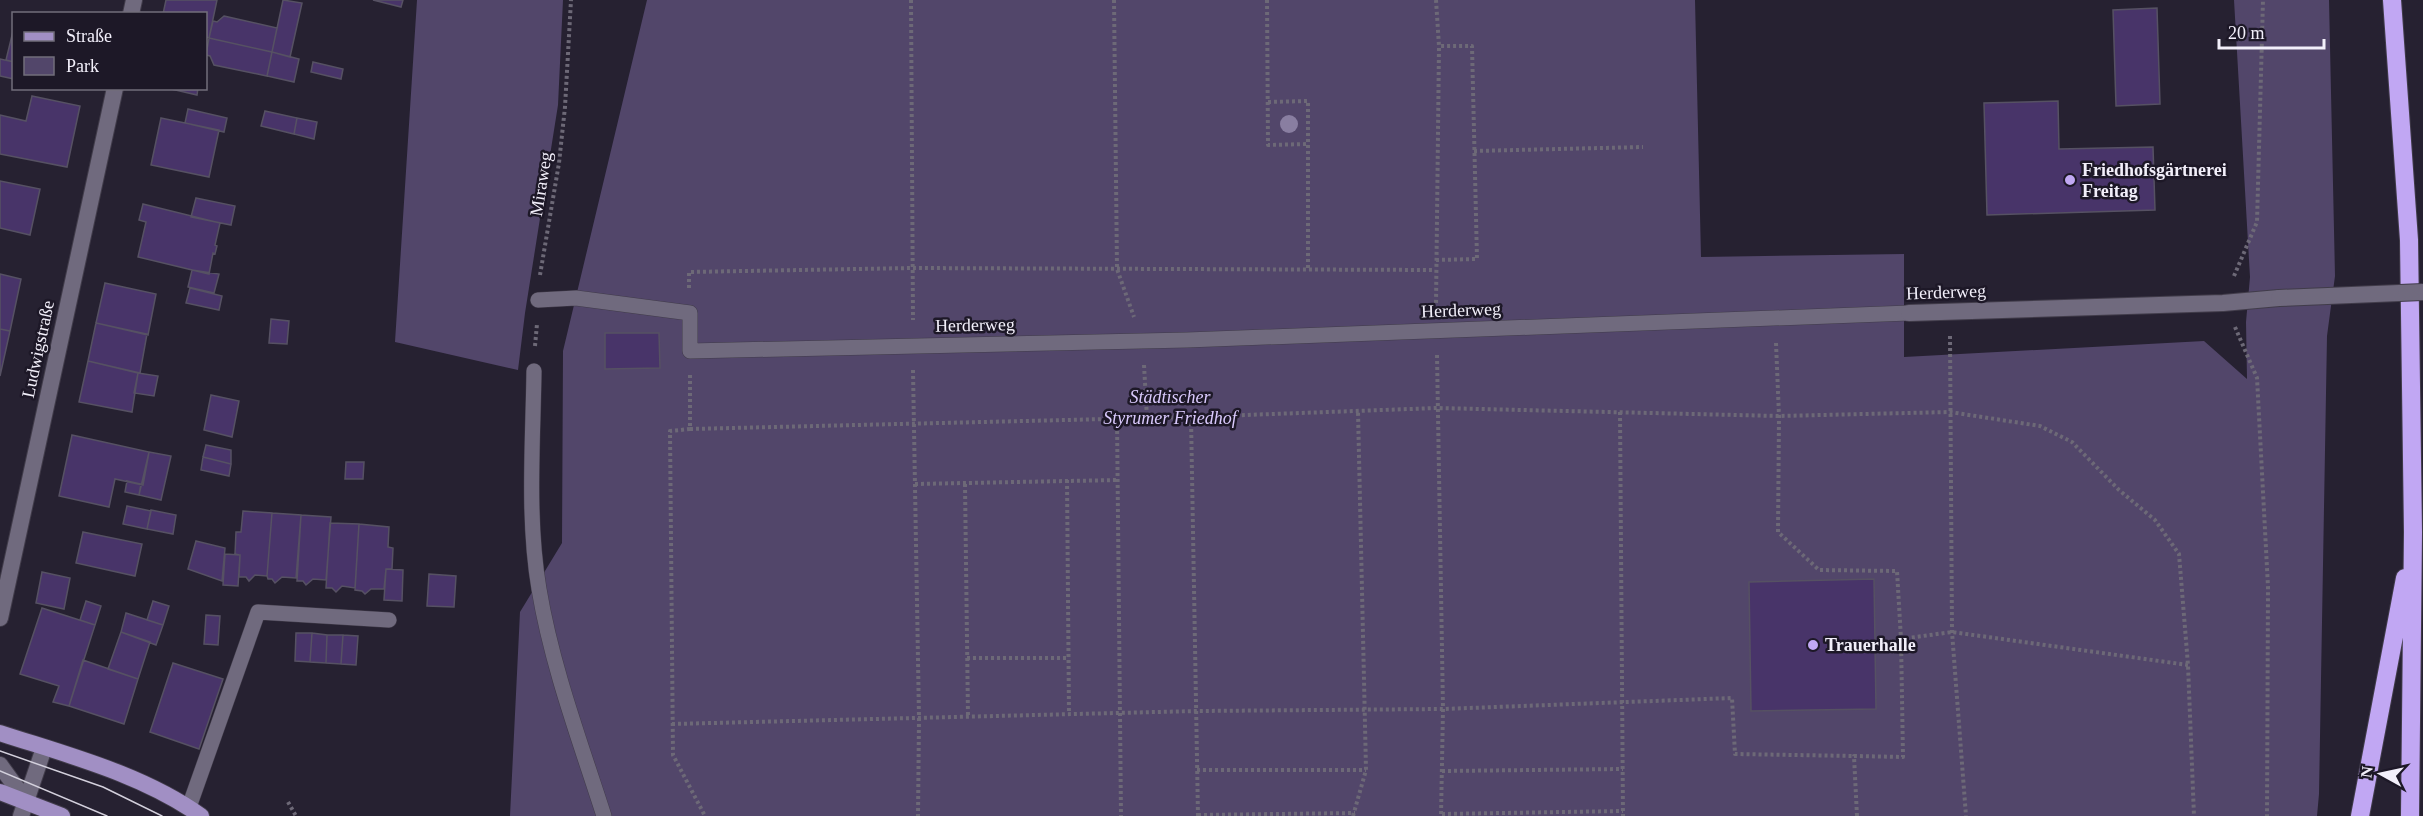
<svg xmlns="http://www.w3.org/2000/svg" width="2423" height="816" font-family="'Times New Roman',serif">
<rect width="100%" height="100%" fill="#262131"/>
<path fill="#52466a" d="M 417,0 L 563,0 L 558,105 L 525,313 L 518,370 L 395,342 Z
M 647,0 L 1695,0 L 1701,257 L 1904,254 L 1904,357 L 2204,341 L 2247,379 L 2246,322 L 2250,277 L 2234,0 L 2329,0 L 2335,276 L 2327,336 L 2319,794 L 2317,816 L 510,816 L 520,612 L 562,543 L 563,351 Z"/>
<path fill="#483469" stroke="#565163" stroke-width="1.5" d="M 166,0 L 217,0 L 209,38 L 206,37 L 206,14 L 163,14 Z
M 283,0 L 302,3 L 290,57 L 272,52 Z
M 373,0 L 403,0 L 401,7 Z
M 2157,8 L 2160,104 L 2116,106 L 2113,10 Z
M 224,16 L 277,28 L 272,52 L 209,38 L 213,21 L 217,22 Z
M 14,27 L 14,62 L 6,60 Z
M 209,38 L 272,52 L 267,76 L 214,65 L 210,56 L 206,55 Z
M 272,52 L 299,59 L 294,82 L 267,76 Z
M 0,59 L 14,62 L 14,79 L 0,76 Z
M 313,62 L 343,69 L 341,79 L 311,72 Z
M 167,88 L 198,88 L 197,95 Z
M 32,96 L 80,106 L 67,167 L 0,154 L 0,115 L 26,121 Z
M 2058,101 L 2059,149 L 2153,147 L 2155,210 L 1987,215 L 1984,103 Z
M 188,109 L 227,118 L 224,132 L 185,123 Z
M 265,111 L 297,118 L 294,134 L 261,126 Z
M 161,118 L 219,130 L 209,177 L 151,165 Z
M 297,118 L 317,122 L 314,139 L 294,134 Z
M 0,181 L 40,189 L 30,235 L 0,228 Z
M 196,198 L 235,206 L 231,225 L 191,217 Z
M 143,204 L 220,223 L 215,245 L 217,246 L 215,254 L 213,253 L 209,274 L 138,257 L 146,222 L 139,220 Z
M 192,270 L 219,274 L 214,293 L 188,287 Z
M 0,274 L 21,279 L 10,331 L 0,329 Z
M 105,283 L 156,294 L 148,335 L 96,323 Z
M 190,288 L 222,296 L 219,310 L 186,303 Z
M 271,319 L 289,321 L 287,344 L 269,343 Z
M 96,323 L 147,334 L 140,373 L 88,361 Z
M 0,329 L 10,331 L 0,376 Z
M 605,333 L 659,333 L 660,368 L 605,369 Z
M 88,361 L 138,373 L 132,412 L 79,402 Z
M 138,373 L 158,376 L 154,396 L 134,393 Z
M 211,395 L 239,401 L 232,437 L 204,430 Z
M 72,435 L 149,452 L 143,485 L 115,479 L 109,507 L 59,496 Z
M 206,445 L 231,450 L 231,464 L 203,457 Z
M 149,452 L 171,456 L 161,500 L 139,495 Z
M 203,457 L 231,464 L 229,476 L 201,470 Z
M 346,462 L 364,462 L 363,479 L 345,479 Z
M 127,481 L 141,484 L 139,495 L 125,492 Z
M 127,506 L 151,511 L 147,529 L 123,524 Z
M 151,510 L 176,515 L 173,534 L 147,529 Z
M 243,511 L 272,513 L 267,576 L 255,575 L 249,581 L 246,577 L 239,577 L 240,555 L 235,554 L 236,532 L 241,532 Z
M 272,513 L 301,515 L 296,578 L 282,577 L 275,583 L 272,579 L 268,579 L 267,576 Z
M 301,515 L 331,517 L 326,580 L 313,579 L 306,585 L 303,581 L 297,581 Z
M 330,523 L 359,524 L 355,588 L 342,586 L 336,592 L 332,588 L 326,588 Z
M 359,524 L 389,527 L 388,547 L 393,548 L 392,569 L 386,569 L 384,589 L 371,589 L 365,594 L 362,591 L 355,590 Z
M 83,532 L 142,544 L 135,576 L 76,563 Z
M 196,541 L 225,548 L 222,581 L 188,569 Z
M 225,554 L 240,555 L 238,586 L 223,585 Z
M 386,569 L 403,570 L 402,601 L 384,600 Z
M 42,572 L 70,578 L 64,609 L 36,603 Z
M 429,574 L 456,576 L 454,607 L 427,606 Z
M 1874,579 L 1876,709 L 1751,711 L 1749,582 Z
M 86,601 L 101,606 L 95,625 L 80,620 Z
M 153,601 L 169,606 L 163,625 L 147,620 Z
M 42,608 L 95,625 L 69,706 L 53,702 L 59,686 L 20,674 Z
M 126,613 L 163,625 L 156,645 L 121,632 Z
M 206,615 L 220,616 L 218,645 L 204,644 Z
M 121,632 L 150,642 L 138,679 L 108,669 Z
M 296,633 L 312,633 L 310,662 L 295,661 Z
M 312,633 L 327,635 L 326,663 L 310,662 Z
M 327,635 L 343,635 L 341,664 L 326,663 Z
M 343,635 L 358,636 L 356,665 L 341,664 Z
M 83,660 L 138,679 L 124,724 L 69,706 Z
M 173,663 L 223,679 L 199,749 L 150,732 Z"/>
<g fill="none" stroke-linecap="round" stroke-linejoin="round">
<g stroke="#413c4a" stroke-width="16">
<path id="service" d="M 538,300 L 576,298 L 690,313 L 690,351 L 1187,340 L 1909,313
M 534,371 C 533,443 527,518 539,589 C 552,667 580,741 604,816
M 189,807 L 258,612 L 389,620"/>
</g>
<g stroke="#413c4a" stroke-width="18">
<path id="minor" d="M 131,14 L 134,0
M 1909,313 L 2223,303 L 2279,298
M 0,618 L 115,88
M 0,765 L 26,801
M 21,816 L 44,748"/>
</g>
<g stroke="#413c4a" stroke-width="18">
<path id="primary" d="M 0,733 C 67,755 142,774 201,816
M 0,792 L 62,816"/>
</g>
<g stroke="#413c4a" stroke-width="20">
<path id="motorway" d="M 2392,0 L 2409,240 L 2413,532 L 2410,816
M 2360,816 L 2405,578"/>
</g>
<path stroke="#6d6977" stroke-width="4" stroke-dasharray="3 3" stroke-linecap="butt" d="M 911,0 L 913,320
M 1114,0 L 1117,269 L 1134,317
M 1267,0 L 1268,145 L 1308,144
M 1436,0 L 1439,46 L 1436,305
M 1268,102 L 1308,101 L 1308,269
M 1474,151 L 1643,147
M 1436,260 L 1477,259 L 1472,46 L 1439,46
M 540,275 L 559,163 L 565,107 L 571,0
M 2234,276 L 2257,222 L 2263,0
M 689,288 L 689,272 L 912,268 L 1435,270
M 2235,327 L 2257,378 L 2268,587 L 2267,816
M 1950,336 L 1952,632 L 1966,816
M 1776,343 L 1779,416 L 1778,532 L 1819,570 L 1897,571 L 1901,639 L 1952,632 L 2188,665
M 535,346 L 537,324
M 1437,355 L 1443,709 L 1441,816
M 1144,365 L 1147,418
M 913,370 L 919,718 L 918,816
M 690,375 L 690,429 L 1191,417 L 1437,408 L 1779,416 L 1950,412 L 2040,426 L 2072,442 L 2119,490 L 2155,520 L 2179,554 L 2188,665 L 2194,816
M 1620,412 L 1623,816
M 1191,417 L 1198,816
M 1117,419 L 1121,816
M 690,429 L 670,431 L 673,755 L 705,816
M 1067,480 L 1069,714
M 915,484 L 1118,480
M 965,484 L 968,717
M 967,658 L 1069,658
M 672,724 L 1197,711 L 1443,709 L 1732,698 L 1735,754 L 1854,756
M 1197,770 L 1366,770
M 1442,771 L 1623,769
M 288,802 L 296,816
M 1442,814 L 1623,811
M 1198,815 L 1355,813
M 1353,816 L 1366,770 L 1358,411
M 1857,816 L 1854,756 L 1903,757 L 1901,639"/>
<use href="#service" stroke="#706a7e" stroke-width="15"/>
<use href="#minor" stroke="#706a7e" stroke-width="16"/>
<use href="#primary" stroke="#a18fc4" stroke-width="16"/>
<use href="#motorway" stroke="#c1a7f3" stroke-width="18"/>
<path stroke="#d3d0dc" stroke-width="1.5" d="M 0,751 L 103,787 L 162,816
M 0,771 L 107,816"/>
<g stroke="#413c4a" stroke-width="18" stroke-linecap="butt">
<path id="minor-bridge" d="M 2279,298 L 2423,292"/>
</g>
<use href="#minor-bridge" stroke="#706a7e" stroke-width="16"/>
</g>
<circle fill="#897ea1" cx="1289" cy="124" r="9"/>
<g fill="#c1a8f3" stroke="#1d1827" stroke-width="2">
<circle cx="2070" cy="180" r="6"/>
<circle cx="1813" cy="645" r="6"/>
</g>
<g text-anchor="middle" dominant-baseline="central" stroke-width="5" stroke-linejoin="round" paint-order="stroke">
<g font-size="18" font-weight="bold" fill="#f2effa" stroke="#1d1827" text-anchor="start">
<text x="2082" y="170">Friedhofsgärtnerei<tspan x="2082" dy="21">Freitag</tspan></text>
<text x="1825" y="645">Trauerhalle</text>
</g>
<g font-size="18" fill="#f2effa" stroke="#1d1827">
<text transform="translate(541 184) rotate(-81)">Miraweg</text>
<text transform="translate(1946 292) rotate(-2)">Herderweg</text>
<text transform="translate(1461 310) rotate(-2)">Herderweg</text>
<text transform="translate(975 325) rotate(-1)">Herderweg</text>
<text transform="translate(38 349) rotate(-78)">Ludwigstraße</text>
</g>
<g font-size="18" font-style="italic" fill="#dacafd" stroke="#1d1827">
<text x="1170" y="397">Städtischer<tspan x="1170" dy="21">Styrumer Friedhof</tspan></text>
</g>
</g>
<rect x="12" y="12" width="195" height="78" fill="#1d1827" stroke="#726e7b" stroke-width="1.5"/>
<rect x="24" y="32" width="30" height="9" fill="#a18fc4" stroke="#726e7b" stroke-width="1.5"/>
<text x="66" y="42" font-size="18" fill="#f2effa">Straße</text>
<rect x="24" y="57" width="30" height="18" fill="#52466a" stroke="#726e7b" stroke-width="1.5"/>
<text x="66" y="72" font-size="18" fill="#f2effa">Park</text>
<g transform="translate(2381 774) rotate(278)" stroke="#1d1827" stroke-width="4.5" paint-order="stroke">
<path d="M0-4.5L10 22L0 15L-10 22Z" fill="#f2effa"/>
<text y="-9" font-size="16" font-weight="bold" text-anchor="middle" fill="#f2effa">N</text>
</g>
<path d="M2219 39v9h105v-9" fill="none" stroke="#f2effa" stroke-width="3"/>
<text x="2228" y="39" font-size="18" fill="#f2effa" stroke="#1d1827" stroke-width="4.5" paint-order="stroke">20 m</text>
</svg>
